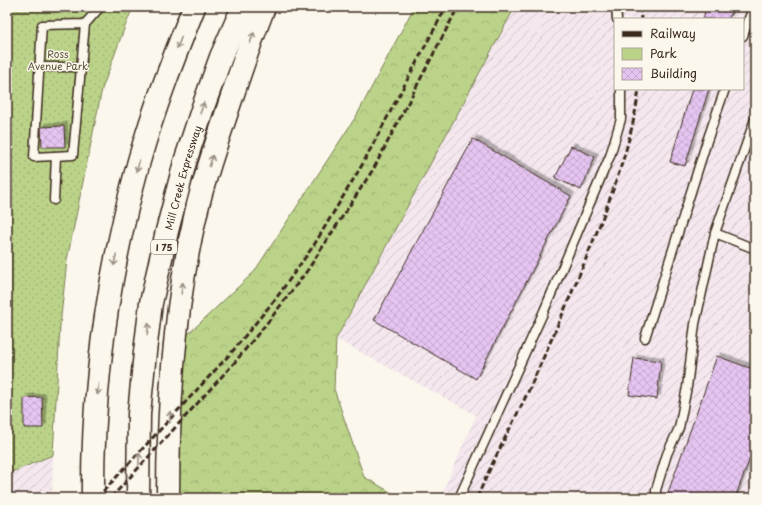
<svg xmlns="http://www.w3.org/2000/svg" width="762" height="505" font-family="'Playpen Sans',sans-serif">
<defs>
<pattern id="industrial-furrows" width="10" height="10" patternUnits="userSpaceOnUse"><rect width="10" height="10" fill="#f4e8ee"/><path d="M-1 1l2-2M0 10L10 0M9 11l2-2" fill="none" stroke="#d2c7cc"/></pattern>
<pattern id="green-dots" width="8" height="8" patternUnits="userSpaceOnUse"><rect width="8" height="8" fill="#bbd389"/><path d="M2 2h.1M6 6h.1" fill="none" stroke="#a2b576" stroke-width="1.8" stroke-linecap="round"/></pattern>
<pattern id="forest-crowns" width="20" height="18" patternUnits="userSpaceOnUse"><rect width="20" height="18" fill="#bbd389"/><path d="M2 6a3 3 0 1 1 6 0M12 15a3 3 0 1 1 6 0" fill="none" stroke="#a2b576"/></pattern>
<pattern id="building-cross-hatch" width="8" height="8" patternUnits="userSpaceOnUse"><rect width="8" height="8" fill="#e5c4f1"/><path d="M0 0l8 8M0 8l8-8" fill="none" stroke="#c5a9ce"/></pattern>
<filter id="shadow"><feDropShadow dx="3.5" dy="-3.5" stdDeviation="0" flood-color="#0004"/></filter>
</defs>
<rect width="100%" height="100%" fill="#fbf7ec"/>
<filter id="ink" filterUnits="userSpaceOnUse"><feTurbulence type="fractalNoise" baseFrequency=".025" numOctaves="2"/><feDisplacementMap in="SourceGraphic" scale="8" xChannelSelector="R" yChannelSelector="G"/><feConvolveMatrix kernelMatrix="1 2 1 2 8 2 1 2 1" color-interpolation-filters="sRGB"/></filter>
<g filter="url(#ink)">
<path fill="url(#industrial-furrows)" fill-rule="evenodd" d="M 515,7 L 755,7 L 755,498 L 440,498 L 476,415 L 336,339 ZM 615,19 L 743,19 L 743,89 L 615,89 Z
M 53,455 L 52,498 L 7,498 L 7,474 Z"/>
<path fill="url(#green-dots)" stroke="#7b7e54" d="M 7,7 L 133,7 L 124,29 L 102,89 L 67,260 L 60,326 L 53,455 L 7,474 Z"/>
<path fill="url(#forest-crowns)" stroke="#7b7e54" d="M 414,7 L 515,7 L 336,339 L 334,389 L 364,477 L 401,498 L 156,498 L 167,354 L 254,272 L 357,115 Z"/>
<path fill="url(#building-cross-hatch)" stroke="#3b2a1e" filter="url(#shadow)" d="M 706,7 L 733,7 L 729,19 L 703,19 Z
M 692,89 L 709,89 L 685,166 L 670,162 Z
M 64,126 L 65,147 L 42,147 L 41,127 Z
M 473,139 L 571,196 L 476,379 L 374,320 Z
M 571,146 L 595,157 L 581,190 L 555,178 Z
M 717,356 L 755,370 L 755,460 L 750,458 L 735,498 L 666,498 Z
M 634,358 L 661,361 L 657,399 L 629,395 Z
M 42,397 L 43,428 L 24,428 L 24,398 Z"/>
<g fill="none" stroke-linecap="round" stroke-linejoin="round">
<g stroke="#3b2a1e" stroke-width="11">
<path id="service" d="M 616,7 L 617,19
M 85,24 L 42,25 L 34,157 L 73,155 L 85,24 L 100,7
M 743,36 L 753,7
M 39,67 L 81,67
M 54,200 L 56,156
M 715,233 L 755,249
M 645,338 L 707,141 L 725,89
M 459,498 L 544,311 L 610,156 L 621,119 L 621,89
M 656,498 L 656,490 L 667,454 L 679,428 L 687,387 L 695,324 L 715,233 L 755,119"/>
</g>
<g stroke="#3b2a1e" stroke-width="25">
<g id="motorway">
<path d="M 93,498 C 92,385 109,270 139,161 C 154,108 174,57 194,7"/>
<path id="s1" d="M 138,498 L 139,414 L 145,352 L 151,303 L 167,231 L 185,162 L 203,107 L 221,57 L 243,7"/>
<path d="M 168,498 C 168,403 174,306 196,213 C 203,183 213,153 223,124 C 236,84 249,45 264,7"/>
</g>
</g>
<use href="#service" stroke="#fbf7ec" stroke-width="8"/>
<use href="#motorway" stroke="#fbf7ec" stroke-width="22"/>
<path stroke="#3b2a1e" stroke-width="3" stroke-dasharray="6 3" stroke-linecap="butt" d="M 640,7 L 641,19
M 97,498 L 231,353 L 277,297 L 314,245 L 362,165 L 446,7
M 111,498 L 235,362 L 271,318 L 307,271 L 374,168 L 458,7
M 477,498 C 492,462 511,427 528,392 C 551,341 573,291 594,239 C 614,190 632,141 639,89"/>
</g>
<defs><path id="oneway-shaft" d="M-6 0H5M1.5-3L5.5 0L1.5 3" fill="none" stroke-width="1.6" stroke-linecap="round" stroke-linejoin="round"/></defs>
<g stroke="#9b9085">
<use href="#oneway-shaft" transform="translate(252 38) rotate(-70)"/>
<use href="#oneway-shaft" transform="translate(179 43) rotate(112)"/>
<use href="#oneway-shaft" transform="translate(202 108) rotate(-71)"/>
<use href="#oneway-shaft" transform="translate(211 161) rotate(-73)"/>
<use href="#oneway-shaft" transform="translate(138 166) rotate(104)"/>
<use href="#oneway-shaft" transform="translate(115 260) rotate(102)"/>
<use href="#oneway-shaft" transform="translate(182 288) rotate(-82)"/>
<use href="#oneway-shaft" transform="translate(148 329) rotate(-82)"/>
<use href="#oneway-shaft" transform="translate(98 389) rotate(95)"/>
<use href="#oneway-shaft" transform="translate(170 417) rotate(-88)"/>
<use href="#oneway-shaft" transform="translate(139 459) rotate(-89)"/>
</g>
</g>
<g text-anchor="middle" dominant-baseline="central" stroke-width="3" stroke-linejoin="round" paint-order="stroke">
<rect fill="#fbf7ec" stroke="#75685c" stroke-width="1" x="151" y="240" width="26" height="14" rx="3"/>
<g font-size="9" font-weight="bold" fill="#3b2a1e">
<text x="164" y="247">I 75</text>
</g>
<g font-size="10" fill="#5b5439" stroke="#fbf7ec">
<text x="58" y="53">Ross<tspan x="58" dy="12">Avenue Park</tspan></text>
</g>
<g font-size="10" fill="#3b2a1e" stroke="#fbf7ec">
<text stroke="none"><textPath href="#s1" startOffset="325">Mill Creek Expressway</textPath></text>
</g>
</g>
<rect width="762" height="505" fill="none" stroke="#fbf7ec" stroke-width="24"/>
<rect x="12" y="12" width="738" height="481" fill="none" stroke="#3b2a1e" stroke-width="1.5" filter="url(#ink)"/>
<rect x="614" y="18" width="130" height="72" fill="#fbf7ec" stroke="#aea59a"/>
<rect x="622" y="31" width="20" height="6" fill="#3b2a1e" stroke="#aea59a"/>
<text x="650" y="38" font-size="12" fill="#3b2a1e">Railway</text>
<rect x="622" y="48" width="20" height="12" fill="#bbd389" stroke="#aea59a"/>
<text x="650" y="58" font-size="12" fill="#3b2a1e">Park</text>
<rect x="622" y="68" width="20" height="12" fill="url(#building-cross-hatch)" stroke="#aea59a"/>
<text x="650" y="78" font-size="12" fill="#3b2a1e">Building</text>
</svg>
